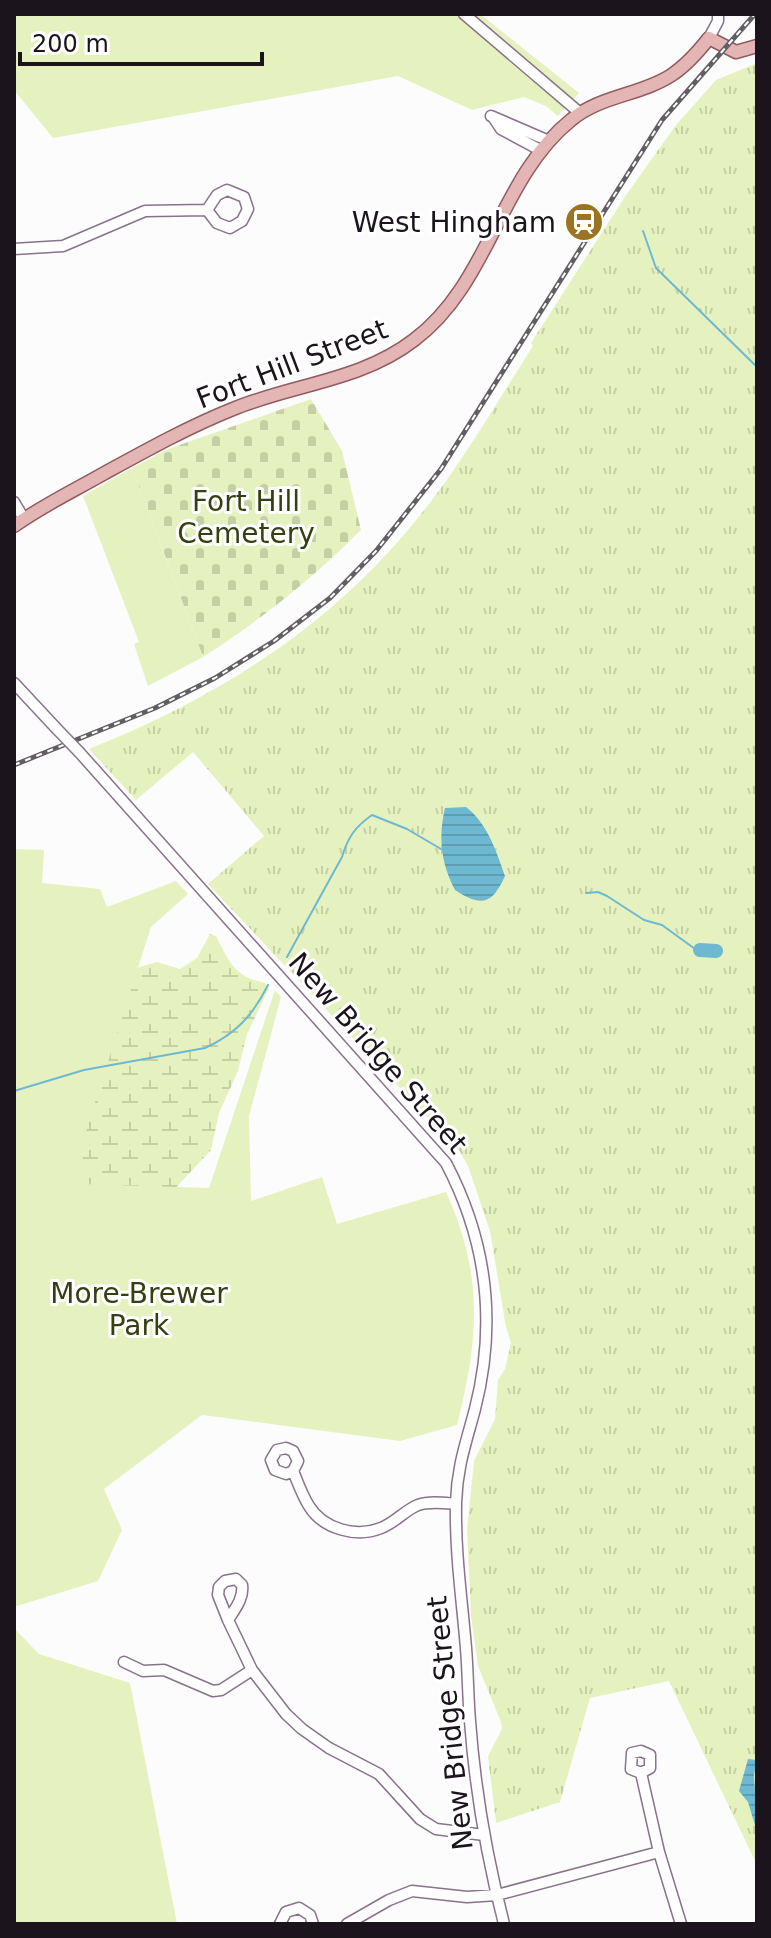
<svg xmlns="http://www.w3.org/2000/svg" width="771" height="1938" font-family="'DejaVu Sans',sans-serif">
<defs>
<pattern id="grass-tufts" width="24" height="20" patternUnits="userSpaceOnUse" patternTransform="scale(2)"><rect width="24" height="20" fill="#e5f2bf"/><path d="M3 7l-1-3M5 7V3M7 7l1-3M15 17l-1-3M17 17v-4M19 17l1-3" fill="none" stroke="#c4cfa4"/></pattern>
<pattern id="wetland-marsh" width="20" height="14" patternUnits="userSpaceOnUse" patternTransform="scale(2)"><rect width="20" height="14" fill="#e5f2bf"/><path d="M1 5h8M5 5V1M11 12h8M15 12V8" fill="none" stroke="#c4cfa4"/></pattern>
<pattern id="cemetery-stones" width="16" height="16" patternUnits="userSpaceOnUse" patternTransform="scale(2)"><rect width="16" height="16" fill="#e5f2bf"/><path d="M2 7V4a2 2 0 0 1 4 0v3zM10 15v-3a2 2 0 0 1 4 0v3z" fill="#c4cfa4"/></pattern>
<pattern id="water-rules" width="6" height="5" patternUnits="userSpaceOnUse" patternTransform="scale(2)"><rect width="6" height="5" fill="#6eb8d1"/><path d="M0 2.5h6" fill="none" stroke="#5f9db3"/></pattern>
</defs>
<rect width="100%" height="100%" fill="#fcfcfc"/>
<path fill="url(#grass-tufts)" d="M 757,63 L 757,1865 L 669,1681 L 590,1698 L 560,1802 L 496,1823 L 488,1756 L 502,1729 L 501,1722 L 478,1666 L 471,1616 L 467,1529 L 474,1461 L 495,1419 L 498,1380 L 505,1369 L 511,1343 L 506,1327 L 490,1231 L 468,1166 L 460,1152 L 208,884 L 264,836 L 193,752 L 136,800 L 89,749 C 221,696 332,626 422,513 C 463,461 497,402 533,346 L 531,343 L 626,195 L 676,125 L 716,80 Z"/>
<path fill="url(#wetland-marsh)" d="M 210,934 L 216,936 C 229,962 235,977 265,983 L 269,988 L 247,1034 L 238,1071 L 219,1113 L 211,1150 L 169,1195 L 106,1281 L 14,952 L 133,969 L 157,962 L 180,969 L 197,958 Z"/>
<path fill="url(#cemetery-stones)" d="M 311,399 L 342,451 L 361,530 C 312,579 261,620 203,657 L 132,468 L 168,449 Z"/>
<path fill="#e5f2bf" d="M 14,14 L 480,14 L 579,93 L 558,116 L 546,106 L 524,97 L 472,110 L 398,76 L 53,138 L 14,90 Z
M 132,468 L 203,657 L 148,686 L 134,644 L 139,642 L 83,496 Z
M 14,849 L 44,850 L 42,883 L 100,889 L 107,907 L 176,881 L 188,894 L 151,927 L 87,1128 L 79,1184 L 209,1188 L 275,990 L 281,997 L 249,1116 L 251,1201 L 322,1177 L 337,1224 L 446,1192 C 484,1276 479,1338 457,1425 L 400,1441 L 202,1415 L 104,1489 L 122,1530 L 98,1581 L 14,1607 Z
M 14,1628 L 39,1654 L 130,1683 L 177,1924 L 14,1924 Z"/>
<path fill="url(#water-rules)" d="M 466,807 C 488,824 496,851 505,876 C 492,905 481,907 455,890 C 441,864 438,837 445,808 Z
M 748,1759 L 757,1760 L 754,1775 L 757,1832 L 748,1802 L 739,1791 Z"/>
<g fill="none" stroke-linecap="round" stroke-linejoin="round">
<path stroke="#6eb8d1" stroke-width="2" d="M 643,231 L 656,268 L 757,367
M 586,893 L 598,892 L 607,896 L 644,920 L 662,925 L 695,949
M 287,957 L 342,857 C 348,837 355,827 372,815 L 407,829 L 441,849
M 14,1091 L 84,1070 L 205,1048 C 236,1034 253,1015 268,985"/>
<path stroke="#6eb8d1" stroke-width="14" d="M 700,950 L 716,951"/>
<g stroke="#88738b" stroke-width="13">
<path id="minor" d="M 464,14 L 580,113
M 709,38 L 718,21 L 718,14
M 491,116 L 549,141
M 493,117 L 501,129 L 542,151
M 227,190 L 244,197 L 248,209 L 242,221 L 230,228 L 217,223 L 207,210 L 217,195 Z
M 14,249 L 63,246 L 145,211 L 207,210
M 14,502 L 24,519
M 14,683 L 55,727
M 80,753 L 446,1163 C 487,1241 497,1323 475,1409 C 466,1443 457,1467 456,1503 C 455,1553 462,1600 466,1648 C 468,1673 468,1697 470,1721 C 475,1789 487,1858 504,1924
M 293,1471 L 286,1474 L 275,1470 L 271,1460 L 277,1450 L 286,1448 L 293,1451 L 298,1461 L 293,1471 C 298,1483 302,1495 309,1506 C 323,1529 356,1538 381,1528 C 395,1523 405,1510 418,1505 C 430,1501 444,1503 456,1504
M 228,1620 L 218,1595 L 219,1587 L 225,1581 L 236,1579 L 242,1585 C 244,1598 235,1609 228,1620 L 252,1670 L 286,1714 L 302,1729 L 329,1748 L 379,1774 L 420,1819 L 436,1829 L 484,1835
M 124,1662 L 143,1671 L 164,1670 L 213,1691 L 221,1690 L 252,1670
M 659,1852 L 681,1924
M 280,1924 L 286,1912 L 299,1908 L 310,1915 L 313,1924
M 347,1924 L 389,1900 L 412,1891 L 467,1897 L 497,1895 L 659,1852 L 641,1773 L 631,1769 L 632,1753 L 641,1751 L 650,1755 L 650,1768 L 641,1773"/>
</g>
<g stroke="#925c5f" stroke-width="15">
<path id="major" d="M 14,526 C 42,506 73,491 103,474 C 145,451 188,427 233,409 C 293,384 361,381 414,340 C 490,283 499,178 571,120 C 599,96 640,95 670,76 C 686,66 698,52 709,38 L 736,52 L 757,46"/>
</g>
<use href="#minor" stroke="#fff" stroke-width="10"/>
<use href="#major" stroke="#e3b5b4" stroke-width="12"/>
<g stroke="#635e64" stroke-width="5">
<path id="rail" d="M 14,765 L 155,708 L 215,678 L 274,641 L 330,598 L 376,551 L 441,469 L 662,120 L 755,14"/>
</g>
<use href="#rail" stroke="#fff" stroke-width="2" stroke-dasharray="6" stroke-linecap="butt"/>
<g stroke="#88738b" stroke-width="13" stroke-linecap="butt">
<path id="minor-bridge" d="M 55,727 L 80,753"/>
</g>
<use href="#minor-bridge" stroke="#fff" stroke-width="10"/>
</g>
<defs>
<g id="station-disc" transform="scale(2)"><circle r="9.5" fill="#9c7421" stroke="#fff"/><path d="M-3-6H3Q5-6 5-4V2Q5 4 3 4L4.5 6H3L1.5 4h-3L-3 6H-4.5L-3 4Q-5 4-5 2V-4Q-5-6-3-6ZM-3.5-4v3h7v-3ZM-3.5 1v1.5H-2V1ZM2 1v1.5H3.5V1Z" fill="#fff"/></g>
</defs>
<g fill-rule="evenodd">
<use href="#station-disc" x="584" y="222"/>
</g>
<g text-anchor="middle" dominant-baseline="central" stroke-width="6" stroke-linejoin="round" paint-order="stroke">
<g font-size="28" fill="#1c141d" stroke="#fff" text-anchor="end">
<text x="556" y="222">West Hingham</text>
</g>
<g font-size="28" fill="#1c141d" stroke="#fff">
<text transform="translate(292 364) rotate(-21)">Fort Hill Street</text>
<text transform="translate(378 1053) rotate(49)">New Bridge Street</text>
<text transform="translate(450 1723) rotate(-96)">New Bridge Street</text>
</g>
<g font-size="28" fill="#363f12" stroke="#fff">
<text x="246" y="501">Fort Hill<tspan x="246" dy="32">Cemetery</tspan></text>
<text x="139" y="1293">More-Brewer<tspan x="139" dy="32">Park</tspan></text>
</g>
</g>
<rect width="771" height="1938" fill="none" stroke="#1c141d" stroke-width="32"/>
<path d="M20 52v12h242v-12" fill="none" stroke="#1c141d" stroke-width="4"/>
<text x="32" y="52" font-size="24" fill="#1c141d" stroke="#ffffff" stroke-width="6" paint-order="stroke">200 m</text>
</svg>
